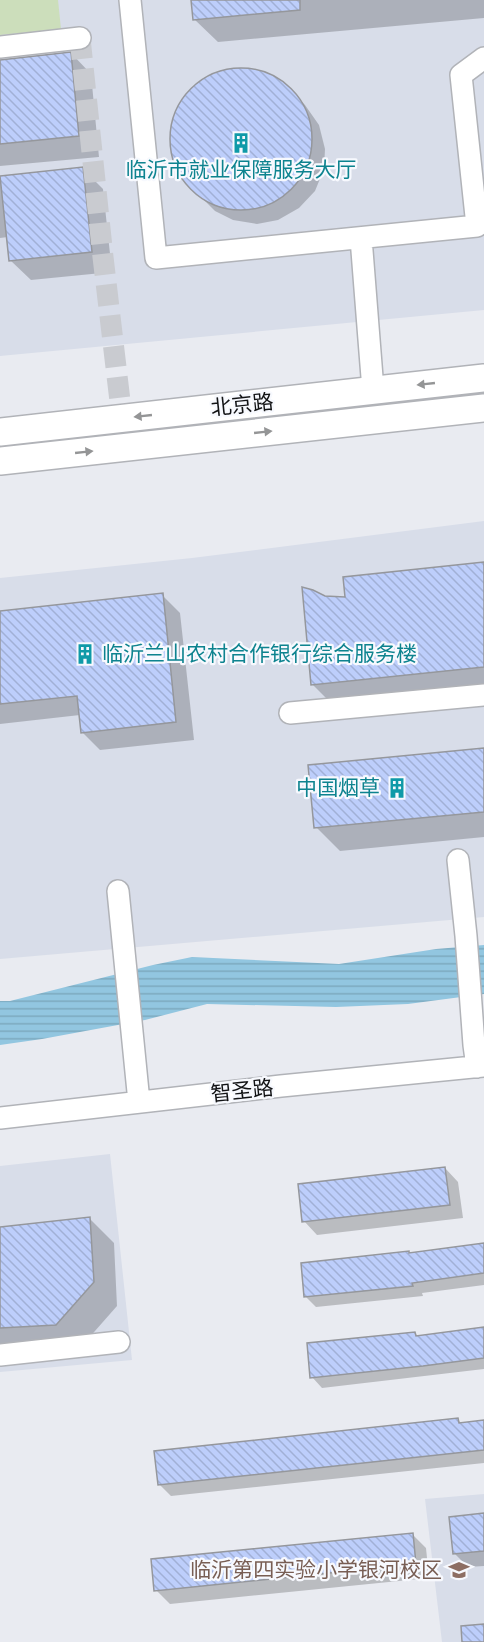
<svg xmlns="http://www.w3.org/2000/svg" width="484" height="1642" font-family="Jost,'Noto Sans SC',sans-serif">
<defs>
<pattern id="water-rules" width="6" height="5" patternUnits="userSpaceOnUse" patternTransform="scale(1.5)"><rect width="6" height="5" fill="#92c6e0"/><path d="M0 2.5h6" fill="none" stroke="#7da9bf"/></pattern>
<pattern id="building-back-hatch" width="6" height="6" patternUnits="userSpaceOnUse" patternTransform="scale(1.5)"><rect width="6" height="6" fill="#bdcefb"/><path d="M-1 5l2 2M0 0l6 6M5-1l2 2" fill="none" stroke="#a1b0d6"/></pattern>
</defs>
<rect width="100%" height="100%" fill="#e9ebf1"/>
<path fill="#d8dde9" d="M 0,0 L 484,0 L 484,310 L 0,356 Z
M 484,521 L 484,917 L 0,959 L 0,578 L 192,558 Z
M 110,1154 L 132,1360 L 0,1372 L 0,1166 Z
M 484,1494 L 484,1642 L 442,1642 L 425,1499 Z"/>
<path fill="#ccdebb" d="M 0,0 L 58,0 L 61,29 L 0,35 Z"/>
<path fill="url(#water-rules)" d="M 484,945 L 484,994 L 408,1004 L 336,1007 L 207,1004 L 145,1020 L 42,1039 L 0,1045 L 0,1001 L 10,1001 L 153,965 L 192,957 L 339,964 L 436,949 Z"/>
<path fill="#0003" d="M 193,0 L 484,0 L 484,18 L 218,42 L 194,19 Z
M 71,53 L 91,74 L 99,157 L 0,166 L 0,61 Z
M 233,70 L 259,72 L 281,82 L 305,105 L 319,125 L 325,149 L 324,169 L 315,191 L 299,208 L 278,220 L 257,224 L 233,220 L 215,211 L 183,179 L 171,152 L 171,127 L 177,110 L 191,90 L 210,77 Z
M 83,169 L 103,189 L 112,272 L 31,280 L 10,260 L 8,237 L 0,238 L 0,178 Z
M 484,563 L 484,687 L 331,703 L 313,685 L 325,598 L 347,599 Z
M 162,595 L 180,613 L 194,740 L 100,750 L 82,732 L 80,715 L 0,724 L 0,613 Z
M 484,749 L 484,837 L 340,851 L 316,827 Z
M 445,1168 L 458,1182 L 463,1218 L 317,1235 L 304,1221 Z
M 90,1219 L 114,1243 L 117,1306 L 80,1348 L 0,1353 L 0,1229 Z
M 484,1244 L 484,1285 L 422,1293 L 423,1296 L 316,1307 L 306,1297 Z
M 484,1329 L 484,1369 L 322,1388 L 312,1377 L 415,1333 L 419,1338 Z
M 458,1420 L 462,1424 L 484,1421 L 484,1463 L 171,1496 L 159,1484 Z
M 484,1515 L 484,1566 L 468,1567 L 455,1554 Z
M 413,1535 L 426,1548 L 429,1578 L 170,1604 L 156,1590 Z"/>
<path fill="url(#building-back-hatch)" stroke="#95979c" stroke-width="1.5" d="M 191,0 L 300,0 L 300,10 L 193,20 Z
M 71,52 L 79,136 L 0,144 L 0,60 Z
M170 139a71 71 0 1 1 142 0a71 71 0 1 1-142 0Z
M 83,167 L 92,252 L 9,261 L 0,176 Z
M 484,562 L 484,667 L 311,685 L 302,587 L 313,590 L 325,596 L 345,597 L 343,577 Z
M 163,593 L 176,722 L 81,733 L 77,696 L 0,704 L 0,611 Z
M 484,748 L 484,812 L 314,828 L 308,765 Z
M 445,1167 L 450,1205 L 302,1222 L 298,1184 Z
M 90,1217 L 94,1282 L 56,1325 L 0,1328 L 0,1227 Z
M 484,1243 L 484,1273 L 412,1283 L 413,1286 L 304,1297 L 301,1263 L 409,1251 L 409,1253 Z
M 484,1327 L 484,1358 L 423,1366 L 310,1378 L 307,1343 L 415,1332 L 416,1336 Z
M 458,1418 L 459,1423 L 484,1420 L 484,1450 L 158,1485 L 154,1451 Z
M 484,1513 L 484,1551 L 453,1554 L 449,1517 Z
M 413,1533 L 416,1564 L 154,1591 L 151,1559 Z
M 484,1624 L 484,1642 L 462,1642 L 461,1626 Z"/>
<g fill="none" stroke-linecap="round" stroke-linejoin="round">
<path stroke="#c9cbd0" stroke-width="21" stroke-dasharray="21 10" stroke-linecap="butt" d="M 80,38 L 103,257 L 122,418"/>
<g stroke="#b1b3b8" stroke-width="24">
<path id="minor" d="M 130,0 L 156,258 L 477,226 L 461,75 L 484,58
M 0,47 L 80,38
M 361,238 L 373,390
M 290,713 L 484,695
M 458,860 L 466,936 L 474,1045 L 477,1067
M 118,891 L 139,1102
M 0,1118 L 281,1086 L 484,1066
M 0,1355 L 119,1342"/>
</g>
<g stroke="#b1b3b8" stroke-width="30">
<path id="major" d="M 0,432 L 484,378
M 0,461 L 484,408"/>
</g>
<use href="#minor" stroke="#fff" stroke-width="21"/>
<use href="#major" stroke="#fff" stroke-width="27"/>
</g>
<defs><path id="oneway-solid" d="M-6-.8H1V-3.2L6.5 0L1 3.2V.8H-6Z" transform="scale(1.5)"/></defs>
<g fill="#949596">
<use href="#oneway-solid" transform="translate(426 384) rotate(174)"/>
<use href="#oneway-solid" transform="translate(143 416) rotate(174)"/>
<use href="#oneway-solid" transform="translate(263 432) rotate(-6)"/>
<use href="#oneway-solid" transform="translate(84 452) rotate(-6)"/>
</g>
<defs>
<g id="building-bare" transform="scale(1.62)"><path d="M-4-6H4V6H1V3H-1V6H-4ZM-2.5-4.3h1.7v1.8h-1.7ZM.8-4.3h1.7v1.8H.8ZM-2.5-1h1.7V.8h-1.7ZM.8-1h1.7V.8H.8Z" fill="#0f9aa8" stroke="#f7f9fe" stroke-width="2.5" paint-order="stroke"/></g>
<g id="school-bare" transform="scale(1.62)"><path d="M0-5L7-2L0 1L-7-2ZM-4 1L0 2.5L4 1V4Q0 6-4 4Z" fill="#8d6e63" stroke="#f7f9fe" stroke-width="2.5" paint-order="stroke"/></g>
</defs>
<g fill-rule="evenodd">
<use href="#building-bare" x="241" y="143"/>
<use href="#building-bare" x="85" y="654"/>
<use href="#building-bare" x="397" y="788"/>
<use href="#school-bare" x="459" y="1570"/>
</g>
<g text-anchor="middle" dominant-baseline="central" stroke-width="4.5" stroke-linejoin="round" paint-order="stroke">
<g font-size="21" fill="#0d838f" stroke="#f7f9fe">
<text x="241" y="170">临沂市就业保障服务大厅</text>
<text x="102" y="654" text-anchor="start">临沂兰山农村合作银行综合服务楼</text>
<text x="380" y="788" text-anchor="end">中国烟草</text>
</g>
<g font-size="21" fill="#121315" stroke="#f7f9fe">
<text transform="translate(242 405) rotate(-6)">北京路</text>
<text transform="translate(242 1091) rotate(-6)">智圣路</text>
</g>
<g font-size="21" fill="#785e54" stroke="#f7f9fe" text-anchor="end">
<text x="442" y="1570">临沂第四实验小学银河校区</text>
</g>
</g>
</svg>
